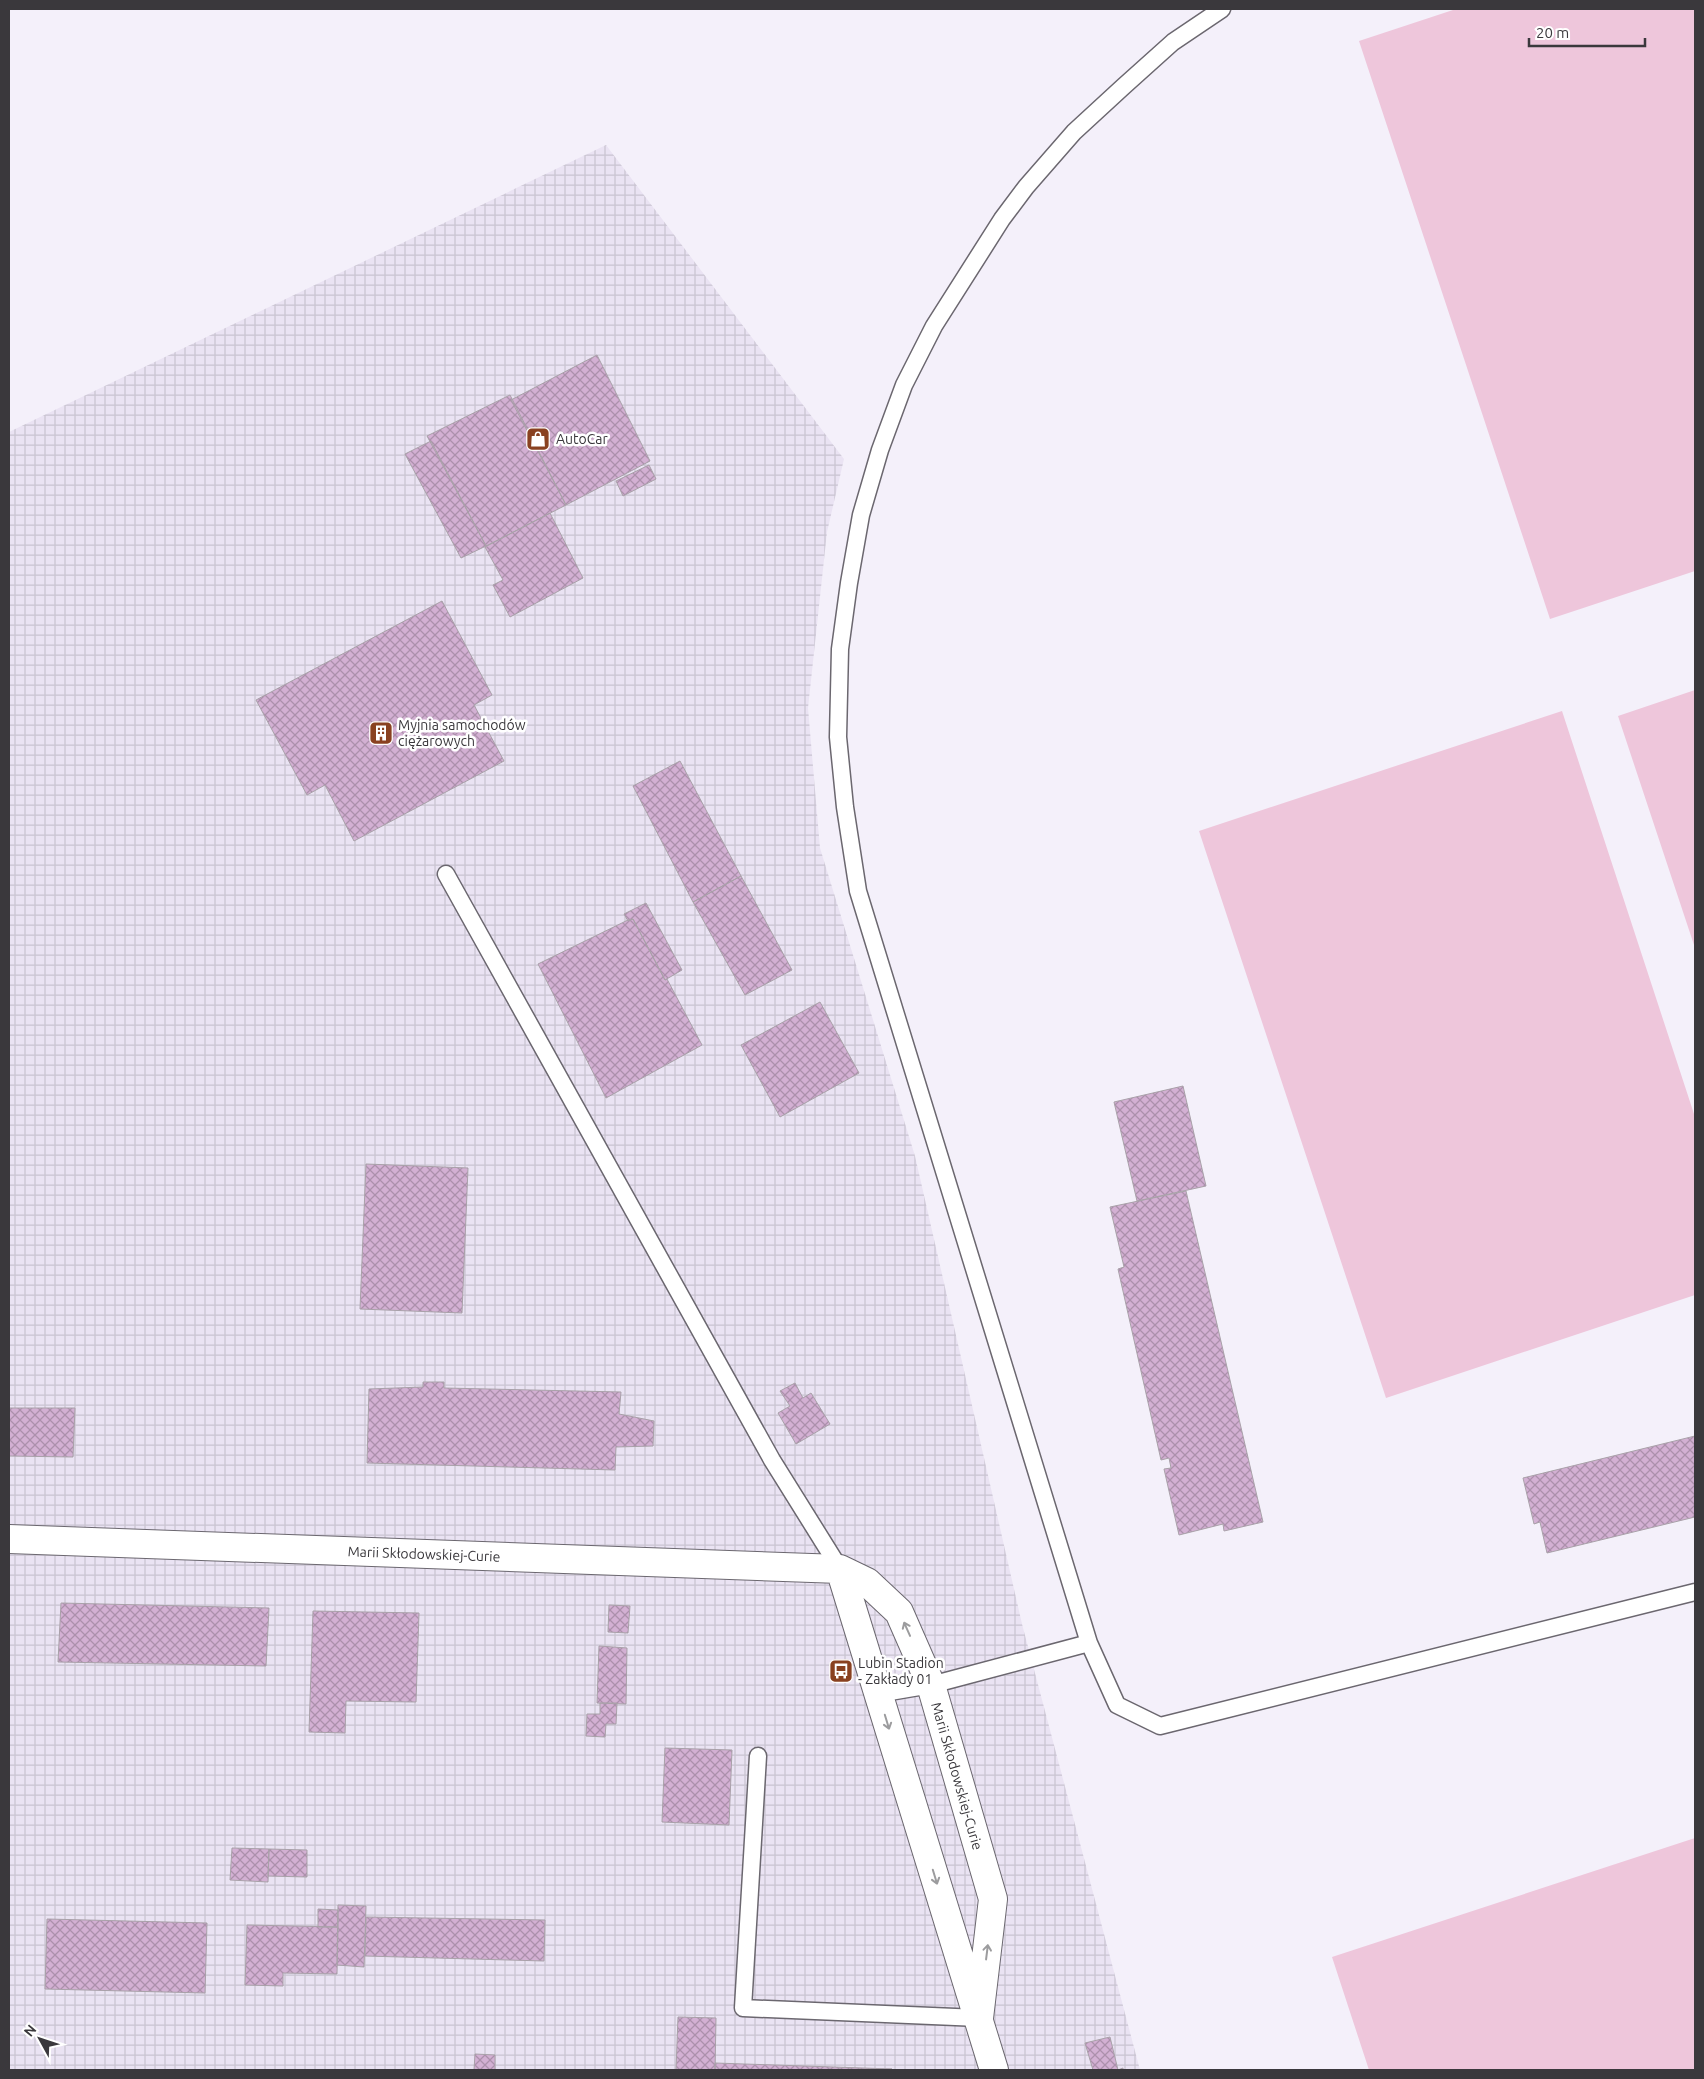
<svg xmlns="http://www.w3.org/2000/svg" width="1704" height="2079" font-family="Ubuntu,sans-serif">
<defs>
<pattern id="industrial-grid" width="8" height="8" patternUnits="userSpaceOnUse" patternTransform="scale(1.25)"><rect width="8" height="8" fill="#eae3f3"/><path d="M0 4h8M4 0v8" fill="none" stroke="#c9c4d1"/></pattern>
<pattern id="building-cross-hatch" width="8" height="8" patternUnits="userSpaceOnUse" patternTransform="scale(1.25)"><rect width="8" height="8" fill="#d3b0d3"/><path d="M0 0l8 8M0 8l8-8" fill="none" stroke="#ac90ac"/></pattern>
</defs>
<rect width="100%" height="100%" fill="#f4f0fa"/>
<path fill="url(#industrial-grid)" d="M 606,145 L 844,459 L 827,532 L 808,708 L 820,848 L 915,1156 L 1022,1624 L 1140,2070 L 9,2070 L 9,432 Z"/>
<path fill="#eec6db" d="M 1456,9 L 1695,9 L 1695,571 L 1550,619 L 1359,41 Z
M 1695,690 L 1695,948 L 1618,716 Z
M 1562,711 L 1695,1117 L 1695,1295 L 1386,1398 L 1199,831 Z
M 1695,1838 L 1695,2070 L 1369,2070 L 1332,1957 Z"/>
<path fill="url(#building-cross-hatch)" stroke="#a9a1a9" d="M 597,355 L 650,461 L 566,505 L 511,400 Z
M 510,395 L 566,505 L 486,546 L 427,436 Z
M 431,441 L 486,546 L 461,558 L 405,454 Z
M 649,465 L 656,479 L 623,496 L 616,481 Z
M 550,513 L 583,578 L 510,617 L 493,585 L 503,580 L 485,547 Z
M 442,601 L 492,695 L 474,705 L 504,761 L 354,841 L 325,785 L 307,795 L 256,700 Z
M 680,761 L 741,876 L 693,902 L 633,786 Z
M 741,876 L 792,970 L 745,995 L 693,902 Z
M 646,903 L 682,970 L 665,980 L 633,919 L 628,921 L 624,914 Z
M 633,919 L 665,980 L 667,979 L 702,1045 L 606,1098 L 538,964 L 628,920 Z
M 820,1002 L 859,1073 L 780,1117 L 741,1045 Z
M 1183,1086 L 1206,1186 L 1137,1201 L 1114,1102 Z
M 366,1164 L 468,1168 L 462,1313 L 360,1309 Z
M 1186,1191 L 1263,1522 L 1224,1531 L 1223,1524 L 1179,1535 L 1164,1469 L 1171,1468 L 1169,1458 L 1161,1460 L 1118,1269 L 1124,1267 L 1110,1207 Z
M 423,1382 L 444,1382 L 444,1388 L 621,1392 L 619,1414 L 654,1421 L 653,1446 L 616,1447 L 615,1470 L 367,1463 L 369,1389 L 423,1387 Z
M 795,1383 L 803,1398 L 811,1393 L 830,1424 L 796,1444 L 778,1413 L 790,1406 L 780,1391 Z
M 9,1408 L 75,1408 L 73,1457 L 9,1456 Z
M 1695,1436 L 1695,1517 L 1547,1553 L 1540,1522 L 1534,1524 L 1523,1478 Z
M 61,1603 L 269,1608 L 266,1666 L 58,1662 Z
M 609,1605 L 630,1606 L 628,1633 L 608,1632 Z
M 313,1611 L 419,1613 L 416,1702 L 346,1701 L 345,1733 L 309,1732 Z
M 599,1646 L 627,1648 L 626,1704 L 597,1703 Z
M 600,1703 L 617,1703 L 616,1724 L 606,1724 L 605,1737 L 586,1736 L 587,1714 L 600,1714 Z
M 665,1748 L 732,1750 L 729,1825 L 662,1822 Z
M 232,1848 L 269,1849 L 268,1882 L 230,1880 Z
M 269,1849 L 307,1850 L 307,1877 L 268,1876 Z
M 338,1905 L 366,1906 L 364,1967 L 337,1965 Z
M 318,1909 L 338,1910 L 338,1927 L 318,1927 Z
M 366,1917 L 545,1920 L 544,1961 L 365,1956 Z
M 47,1919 L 207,1923 L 205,1993 L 45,1989 Z
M 247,1925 L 338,1927 L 337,1974 L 283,1973 L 283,1986 L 245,1985 Z
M 678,2017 L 716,2018 L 715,2070 L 676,2070 Z
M 1110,2037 L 1118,2070 L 1123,2068 L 1123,2070 L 1093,2070 L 1085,2043 Z
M 475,2054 L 495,2055 L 495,2070 L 474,2070 Z
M 715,2063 L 892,2069 L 715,2070 Z"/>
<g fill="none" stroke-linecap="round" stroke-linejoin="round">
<g stroke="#6b676f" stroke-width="19">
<path id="service" d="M 446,874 L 772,1460 L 840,1569
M 1089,1643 L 858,891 L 845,807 L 838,737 L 840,649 L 849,583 L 861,515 L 880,450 L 904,385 L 934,326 L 1002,219 L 1026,187 L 1074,132 L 1124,86 L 1173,42 L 1222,9
M 878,1694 L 931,1685 L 1089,1643 L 1117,1705 L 1160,1726 L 1695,1592
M 758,1756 L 743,2008 L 979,2018"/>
</g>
<g stroke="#6b676f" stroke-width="30">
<path id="minor" d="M 9,1539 L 840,1569 L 867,1582 L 899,1612 L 931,1685 L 993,1899 L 979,2018
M 840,1569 L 994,2070"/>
</g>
<use href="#service" stroke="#fff" stroke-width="16"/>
<use href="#minor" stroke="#fff" stroke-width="28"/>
</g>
<defs><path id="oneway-shaft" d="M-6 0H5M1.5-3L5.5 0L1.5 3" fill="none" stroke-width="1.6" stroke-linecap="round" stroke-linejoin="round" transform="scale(1.25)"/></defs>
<g stroke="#9c9c9e">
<use href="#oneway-shaft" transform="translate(907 1629) rotate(-114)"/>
<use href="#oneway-shaft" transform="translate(887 1722) rotate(73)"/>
<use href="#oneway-shaft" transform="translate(935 1877) rotate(73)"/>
<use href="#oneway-shaft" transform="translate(987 1952) rotate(-83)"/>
</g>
<defs>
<g id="shop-square" transform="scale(1.25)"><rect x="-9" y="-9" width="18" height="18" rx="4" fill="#894120" stroke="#fff"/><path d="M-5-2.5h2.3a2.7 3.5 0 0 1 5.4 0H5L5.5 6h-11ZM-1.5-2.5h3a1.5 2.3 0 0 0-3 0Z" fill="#fff"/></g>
<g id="building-square" transform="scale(1.25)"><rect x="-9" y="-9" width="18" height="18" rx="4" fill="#894120" stroke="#fff"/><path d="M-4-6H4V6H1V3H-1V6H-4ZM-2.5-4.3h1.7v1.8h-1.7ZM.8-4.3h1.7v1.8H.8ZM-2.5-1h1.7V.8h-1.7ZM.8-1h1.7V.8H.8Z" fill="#fff"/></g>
<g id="bus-square" transform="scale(1.25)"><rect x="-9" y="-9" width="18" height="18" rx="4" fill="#894120" stroke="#fff"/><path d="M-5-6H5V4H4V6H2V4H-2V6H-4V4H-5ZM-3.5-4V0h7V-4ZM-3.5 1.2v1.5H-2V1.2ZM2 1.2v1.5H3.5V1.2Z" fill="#fff"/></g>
</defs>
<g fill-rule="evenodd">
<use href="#shop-square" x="538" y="439"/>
<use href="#building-square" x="381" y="733"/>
<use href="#bus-square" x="841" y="1671"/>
</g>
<g text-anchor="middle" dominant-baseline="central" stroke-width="5" stroke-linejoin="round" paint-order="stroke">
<g font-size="14" fill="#3a383c" stroke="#fff" text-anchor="start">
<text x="556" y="439">AutoCar</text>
<text x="398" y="725">Myjnia samochodów<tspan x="398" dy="16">ciężarowych</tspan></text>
<text x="858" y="1663">Lubin Stadion<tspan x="858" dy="16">- Zakłady 01</tspan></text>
</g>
<g font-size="14" fill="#3a383c" stroke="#fff">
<text transform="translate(424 1554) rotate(2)">Marii Skłodowskiej-Curie</text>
<text transform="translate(957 1776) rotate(74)">Marii Skłodowskiej-Curie</text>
</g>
</g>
<rect width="1704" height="2079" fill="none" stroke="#3a383c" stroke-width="20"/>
<g transform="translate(40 2039) rotate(310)" stroke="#ffffff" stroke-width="4" paint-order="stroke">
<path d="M0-4L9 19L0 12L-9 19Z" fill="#3a383c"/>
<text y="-8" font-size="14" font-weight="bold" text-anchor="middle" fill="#3a383c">N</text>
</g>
<path d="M1529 38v8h116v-8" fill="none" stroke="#3a383c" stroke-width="2.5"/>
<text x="1536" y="38" font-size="15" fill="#3a383c" stroke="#ffffff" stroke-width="4" paint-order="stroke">20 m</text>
</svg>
